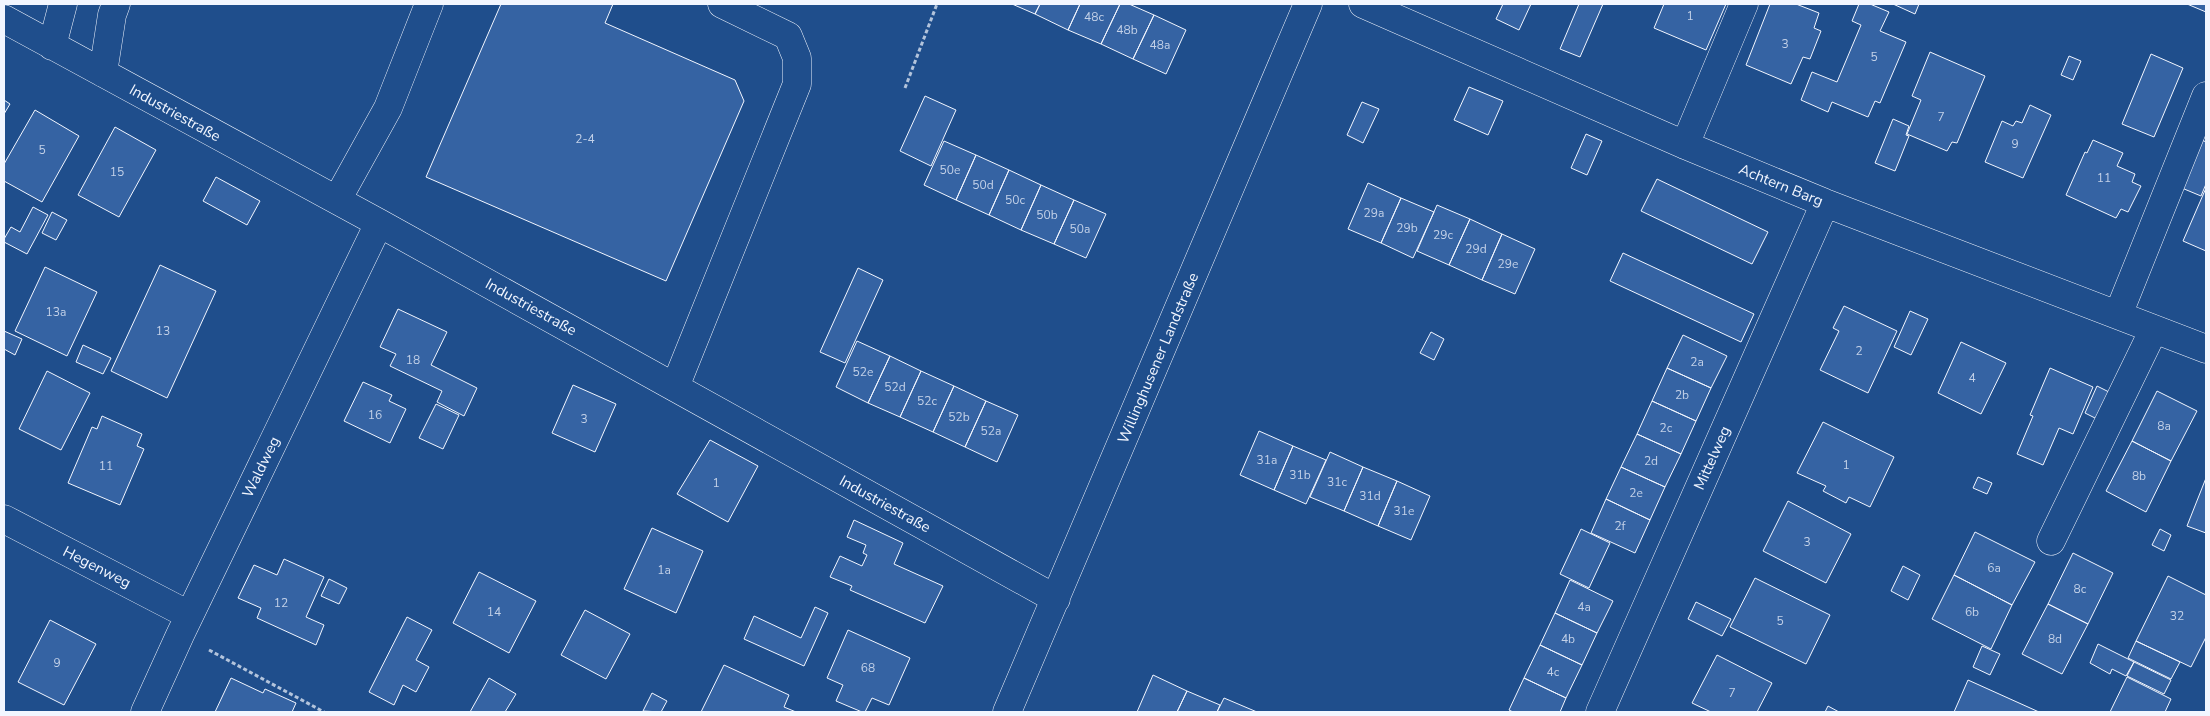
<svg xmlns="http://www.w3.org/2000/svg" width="2210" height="716" font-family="'Nunito Sans',sans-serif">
<rect width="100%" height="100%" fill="#1f4e8c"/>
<path fill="#3563a3" stroke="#f2f6ff" d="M 501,4 L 613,4 L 605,23 L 735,80 L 744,101 L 666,281 L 426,177 Z
M 1012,4 L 1040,4 L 1035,14 Z
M 1040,4 L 1080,4 L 1068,30 L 1035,14 Z
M 1080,4 L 1120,4 L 1101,44 L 1068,30 Z
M 1120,4 L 1129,4 L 1154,15 L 1133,59 L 1101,44 Z
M 1503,4 L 1531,4 L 1519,30 L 1496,19 Z
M 1579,4 L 1603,4 L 1580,57 L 1560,49 Z
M 1664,4 L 1726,4 L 1706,50 L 1654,28 Z
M 1770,4 L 1796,4 L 1819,13 L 1814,28 L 1821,31 L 1810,59 L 1803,57 L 1791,84 L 1746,65 Z
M 1859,4 L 1870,4 L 1889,12 L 1880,31 L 1906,42 L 1880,103 L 1875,101 L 1868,117 L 1832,102 L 1828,112 L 1801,100 L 1812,72 L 1837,82 L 1861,25 L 1852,21 Z
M 1893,4 L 1919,4 L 1915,14 Z
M 2187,4 L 2206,4 L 2206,12 Z
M 1154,15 L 1186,30 L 1166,74 L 1133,59 Z
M 1930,52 L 1985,76 L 1957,143 L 1952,142 L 1947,151 L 1907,134 L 1921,100 L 1912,96 Z
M 2151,54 L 2183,68 L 2154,137 L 2122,124 Z
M 2069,56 L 2081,61 L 2073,80 L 2061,75 Z
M 1469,87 L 1503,101 L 1488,135 L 1454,120 Z
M 925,96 L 956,110 L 931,166 L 900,151 Z
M 4,100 L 10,104 L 4,114 Z
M 1362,102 L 1379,109 L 1363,143 L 1347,135 Z
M 2030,105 L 2051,115 L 2023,178 L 1985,162 L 2002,121 L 2013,126 L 2016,121 L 2022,123 Z
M 35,110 L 79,136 L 42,202 L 4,181 L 4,164 Z
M 1893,119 L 1909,126 L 1906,135 L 1909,136 L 1895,171 L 1875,163 Z
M 115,127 L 156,150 L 119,217 L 78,195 Z
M 1586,134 L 1602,141 L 1587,175 L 1571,168 Z
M 2198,138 L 2206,142 L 2206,184 L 2201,196 L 2177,186 Z
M 2093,140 L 2123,153 L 2117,166 L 2135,174 L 2132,182 L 2141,186 L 2128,212 L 2121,209 L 2116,218 L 2066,195 L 2085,152 L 2087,153 Z
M 944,141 L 976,155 L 956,200 L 924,185 Z
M 976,155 L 1009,170 L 989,215 L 956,200 Z
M 1009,170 L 1041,185 L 1021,230 L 989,215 Z
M 216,177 L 260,201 L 247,225 L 203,201 Z
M 1657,179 L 1768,232 L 1752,264 L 1641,211 Z
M 1368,183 L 1401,198 L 1381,243 L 1348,229 Z
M 1041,185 L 1074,200 L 1054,244 L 1021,230 Z
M 2206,188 L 2206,251 L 2183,241 Z
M 1401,198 L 1434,212 L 1413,258 L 1381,243 Z
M 1074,200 L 1106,214 L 1086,258 L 1054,244 Z
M 1437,205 L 1470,219 L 1449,265 L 1417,251 Z
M 33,207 L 48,215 L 27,254 L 4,242 L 4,239 L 11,227 L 20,232 Z
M 52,212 L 67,220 L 56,240 L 42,233 Z
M 1470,219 L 1502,234 L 1482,280 L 1449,265 Z
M 1502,234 L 1535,249 L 1515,294 L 1482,280 Z
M 1623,253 L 1754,314 L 1741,342 L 1610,281 Z
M 160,265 L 216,291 L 167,398 L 111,371 Z
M 45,267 L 97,292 L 67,356 L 15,331 Z
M 858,268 L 883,280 L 845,363 L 820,352 Z
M 1844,306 L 1897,331 L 1868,393 L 1820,370 L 1839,331 L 1833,328 Z
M 398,309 L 447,332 L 431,365 L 477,388 L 464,416 L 437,402 L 442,391 L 390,366 L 396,354 L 380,347 Z
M 1910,311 L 1928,319 L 1911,355 L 1894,347 Z
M 4,331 L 22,339 L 15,355 L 4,349 Z
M 1431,332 L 1444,339 L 1434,360 L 1420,353 Z
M 1683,335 L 1727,356 L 1711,388 L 1667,368 Z
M 857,341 L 890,356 L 868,403 L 836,387 Z
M 1961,342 L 2006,363 L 1981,414 L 1938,393 Z
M 83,345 L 111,358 L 103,374 L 76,362 Z
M 890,356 L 921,371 L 900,417 L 868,403 Z
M 1667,368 L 1711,388 L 1696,421 L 1652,401 Z
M 2050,368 L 2093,387 L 2073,434 L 2059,428 L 2043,465 L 2017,454 L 2033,416 L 2030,415 Z
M 47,371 L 90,393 L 61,450 L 19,429 Z
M 921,371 L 954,386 L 933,432 L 900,417 Z
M 363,382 L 392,395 L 389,401 L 406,409 L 390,443 L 344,421 Z
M 573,385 L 616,404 L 595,452 L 552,433 Z
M 954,386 L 986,401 L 965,447 L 933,432 Z
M 2097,386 L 2111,393 L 2099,420 L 2085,413 Z
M 2157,391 L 2197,411 L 2171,461 L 2132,441 Z
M 986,401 L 1018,415 L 997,462 L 965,447 Z
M 1652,401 L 1696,421 L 1681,454 L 1637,434 Z
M 436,404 L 459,415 L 443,449 L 419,438 Z
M 102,416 L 142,434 L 137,446 L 144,449 L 120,505 L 68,483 L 92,427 L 97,429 Z
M 1823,422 L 1894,457 L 1870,507 L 1849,497 L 1846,503 L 1823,491 L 1826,486 L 1797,473 Z
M 1259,431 L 1293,446 L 1274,490 L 1240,475 Z
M 1637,434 L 1681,454 L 1665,487 L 1621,467 Z
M 710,440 L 758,466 L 728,522 L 677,494 Z
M 2132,441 L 2171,461 L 2146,512 L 2106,491 Z
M 1293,446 L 1326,460 L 1306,504 L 1274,490 Z
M 1330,452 L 1363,467 L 1344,511 L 1310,497 Z
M 1363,467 L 1397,481 L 1378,526 L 1344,511 Z
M 1621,467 L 1665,487 L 1650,520 L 1606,499 Z
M 1978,477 L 1992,483 L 1987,494 L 1973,488 Z
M 2206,478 L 2206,533 L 2187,526 Z
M 1397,481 L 1430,496 L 1411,540 L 1378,526 Z
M 1606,499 L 1650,520 L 1635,553 L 1591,533 Z
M 1788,501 L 1851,534 L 1826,583 L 1763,551 Z
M 854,520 L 903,543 L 894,564 L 943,586 L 925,623 L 850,590 L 852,586 L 830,577 L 840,556 L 862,566 L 867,555 L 863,553 L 866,545 L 847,537 Z
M 652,528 L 703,551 L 676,613 L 624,589 Z
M 1581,529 L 1610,543 L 1589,588 L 1560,574 Z
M 2160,529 L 2171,535 L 2164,551 L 2152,545 Z
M 1975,532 L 2035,562 L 2012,605 L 1954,575 Z
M 2073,553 L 2113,573 L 2088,624 L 2048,604 Z
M 284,559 L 324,577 L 306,617 L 324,625 L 316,645 L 257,618 L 261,608 L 238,598 L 254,565 L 277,575 Z
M 1903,566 L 1920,575 L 1908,600 L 1891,591 Z
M 479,572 L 536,601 L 509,653 L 453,623 Z
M 1954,575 L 2012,605 L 1991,649 L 1932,619 Z
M 2168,576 L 2206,595 L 2206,637 L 2191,667 L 2136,641 Z
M 1755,578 L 1830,615 L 1806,664 L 1730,627 Z
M 329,579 L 347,588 L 339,604 L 321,596 Z
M 1570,580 L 1613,601 L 1597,633 L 1555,613 Z
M 1696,602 L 1731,619 L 1722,636 L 1688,619 Z
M 2048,604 L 2088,624 L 2062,674 L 2022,654 Z
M 815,607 L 828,613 L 804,666 L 744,639 L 754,616 L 801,638 Z
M 585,610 L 630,634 L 606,679 L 561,655 Z
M 1555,613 L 1597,633 L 1582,665 L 1540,645 Z
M 407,617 L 432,630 L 416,660 L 429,667 L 416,692 L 403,685 L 394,705 L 369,692 Z
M 50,620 L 96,644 L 64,705 L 18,682 Z
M 848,630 L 910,658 L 889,705 L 872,698 L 865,712 L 862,712 L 836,701 L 843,685 L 827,678 Z
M 2136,641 L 2180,662 L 2171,679 L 2128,658 Z
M 2098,644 L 2134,662 L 2126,676 L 2112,669 L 2110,674 L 2090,663 Z
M 1540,645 L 1582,665 L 1566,698 L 1524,678 Z
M 1982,646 L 2000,654 L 1990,675 L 1973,667 Z
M 1717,655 L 1772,683 L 1757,712 L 1711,712 L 1692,703 Z
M 2134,662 L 2171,680 L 2164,694 L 2127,676 Z
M 724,665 L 789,695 L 784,707 L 796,712 L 701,712 Z
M 1153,675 L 1187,691 L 1177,712 L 1137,712 Z
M 2127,677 L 2171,699 L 2165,712 L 2110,712 Z
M 231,678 L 263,693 L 265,689 L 296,703 L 292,712 L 215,712 Z
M 489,678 L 516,694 L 505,712 L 470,712 Z
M 1524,678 L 1566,698 L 1560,712 L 1513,712 L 1509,710 Z
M 1968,680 L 2039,712 L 1954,712 Z
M 1187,691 L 1220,705 L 1217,712 L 1177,712 Z
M 652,693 L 667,701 L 661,712 L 643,711 Z
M 1224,698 L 1257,712 L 1217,712 Z
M 1828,706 L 1839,712 L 1825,712 Z"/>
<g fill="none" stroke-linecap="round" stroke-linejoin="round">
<g stroke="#f2f6ff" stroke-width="29">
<path id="minor" d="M 1363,4 L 1685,145 L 1825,203 L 2206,349
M 4,19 L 379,223 L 1056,599
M 52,46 L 63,4
M 103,73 L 112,15 L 116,4
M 1685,145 L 1744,4
M 337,200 L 388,108 L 429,4
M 2118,315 L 2206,96
M 675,387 L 797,84 L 797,58 L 788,36 L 722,4
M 4,519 L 189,615
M 2051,541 L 2154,329
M 145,712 L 180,635 L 379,223
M 1007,712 L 1308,4
M 1600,712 L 1825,203"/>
</g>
<path stroke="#b3c4dc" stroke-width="3" stroke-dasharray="4 2.5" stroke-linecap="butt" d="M 905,88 L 937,4
M 209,650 L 324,712"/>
<use href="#minor" stroke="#1f4e8c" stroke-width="28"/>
</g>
<g text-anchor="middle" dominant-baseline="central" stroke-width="4" stroke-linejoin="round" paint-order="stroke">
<g font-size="12" fill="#c3d1e8">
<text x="1690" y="16">1</text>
<text x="1094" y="17">48c</text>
<text x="1127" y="30">48b</text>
<text x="1785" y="44">3</text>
<text x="1160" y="45">48a</text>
<text x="1874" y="57">5</text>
<text x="1941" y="117">7</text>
<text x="585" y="139">2-4</text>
<text x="2015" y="144">9</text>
<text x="42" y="150">5</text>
<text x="950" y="170">50e</text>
<text x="117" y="172">15</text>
<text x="2104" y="178">11</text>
<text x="983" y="185">50d</text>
<text x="1015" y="200">50c</text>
<text x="1374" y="213">29a</text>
<text x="1047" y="215">50b</text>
<text x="1407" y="228">29b</text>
<text x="1080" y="229">50a</text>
<text x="1443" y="235">29c</text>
<text x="1476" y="249">29d</text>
<text x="1508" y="264">29e</text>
<text x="56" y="312">13a</text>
<text x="163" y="331">13</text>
<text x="1859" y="351">2</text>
<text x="413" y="360">18</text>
<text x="1697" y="362">2a</text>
<text x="863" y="372">52e</text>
<text x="1972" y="378">4</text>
<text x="895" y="387">52d</text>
<text x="1682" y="395">2b</text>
<text x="927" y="401">52c</text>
<text x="375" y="415">16</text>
<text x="959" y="417">52b</text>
<text x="584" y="419">3</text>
<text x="2164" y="426">8a</text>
<text x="1666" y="428">2c</text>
<text x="991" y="431">52a</text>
<text x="1267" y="460">31a</text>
<text x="1651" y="461">2d</text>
<text x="1846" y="465">1</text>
<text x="106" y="466">11</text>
<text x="1300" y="475">31b</text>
<text x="2139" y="476">8b</text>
<text x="1337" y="482">31c</text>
<text x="716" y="483">1</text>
<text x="1636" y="493">2e</text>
<text x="1370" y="496">31d</text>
<text x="1404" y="511">31e</text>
<text x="1620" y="526">2f</text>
<text x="1807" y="542">3</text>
<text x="1994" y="568">6a</text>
<text x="664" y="570">1a</text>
<text x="2080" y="589">8c</text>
<text x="281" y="603">12</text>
<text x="1584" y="607">4a</text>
<text x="494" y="612">14</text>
<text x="1972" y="612">6b</text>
<text x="2177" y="616">32</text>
<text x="1780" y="621">5</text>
<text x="1568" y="639">4b</text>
<text x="2055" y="639">8d</text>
<text x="57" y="663">9</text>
<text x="868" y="668">68</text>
<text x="1553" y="672">4c</text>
<text x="1732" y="693">7</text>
</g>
<g font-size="15" fill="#f2f6ff" stroke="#1f4e8c">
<text transform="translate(175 113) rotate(29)">Industriestraße</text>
<text transform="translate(1781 185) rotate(22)">Achtern Barg</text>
<text transform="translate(531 307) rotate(29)">Industriestraße</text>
<text transform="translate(1158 358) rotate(-67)">Willinghusener Landstraße</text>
<text transform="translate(1712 458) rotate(-66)">Mittelweg</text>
<text transform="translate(261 467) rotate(-64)">Waldweg</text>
<text transform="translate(885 504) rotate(29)">Industriestraße</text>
<text transform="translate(97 567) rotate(27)">Hegenweg</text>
</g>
</g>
<rect width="2210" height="716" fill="none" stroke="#f2f6ff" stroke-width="10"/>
</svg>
